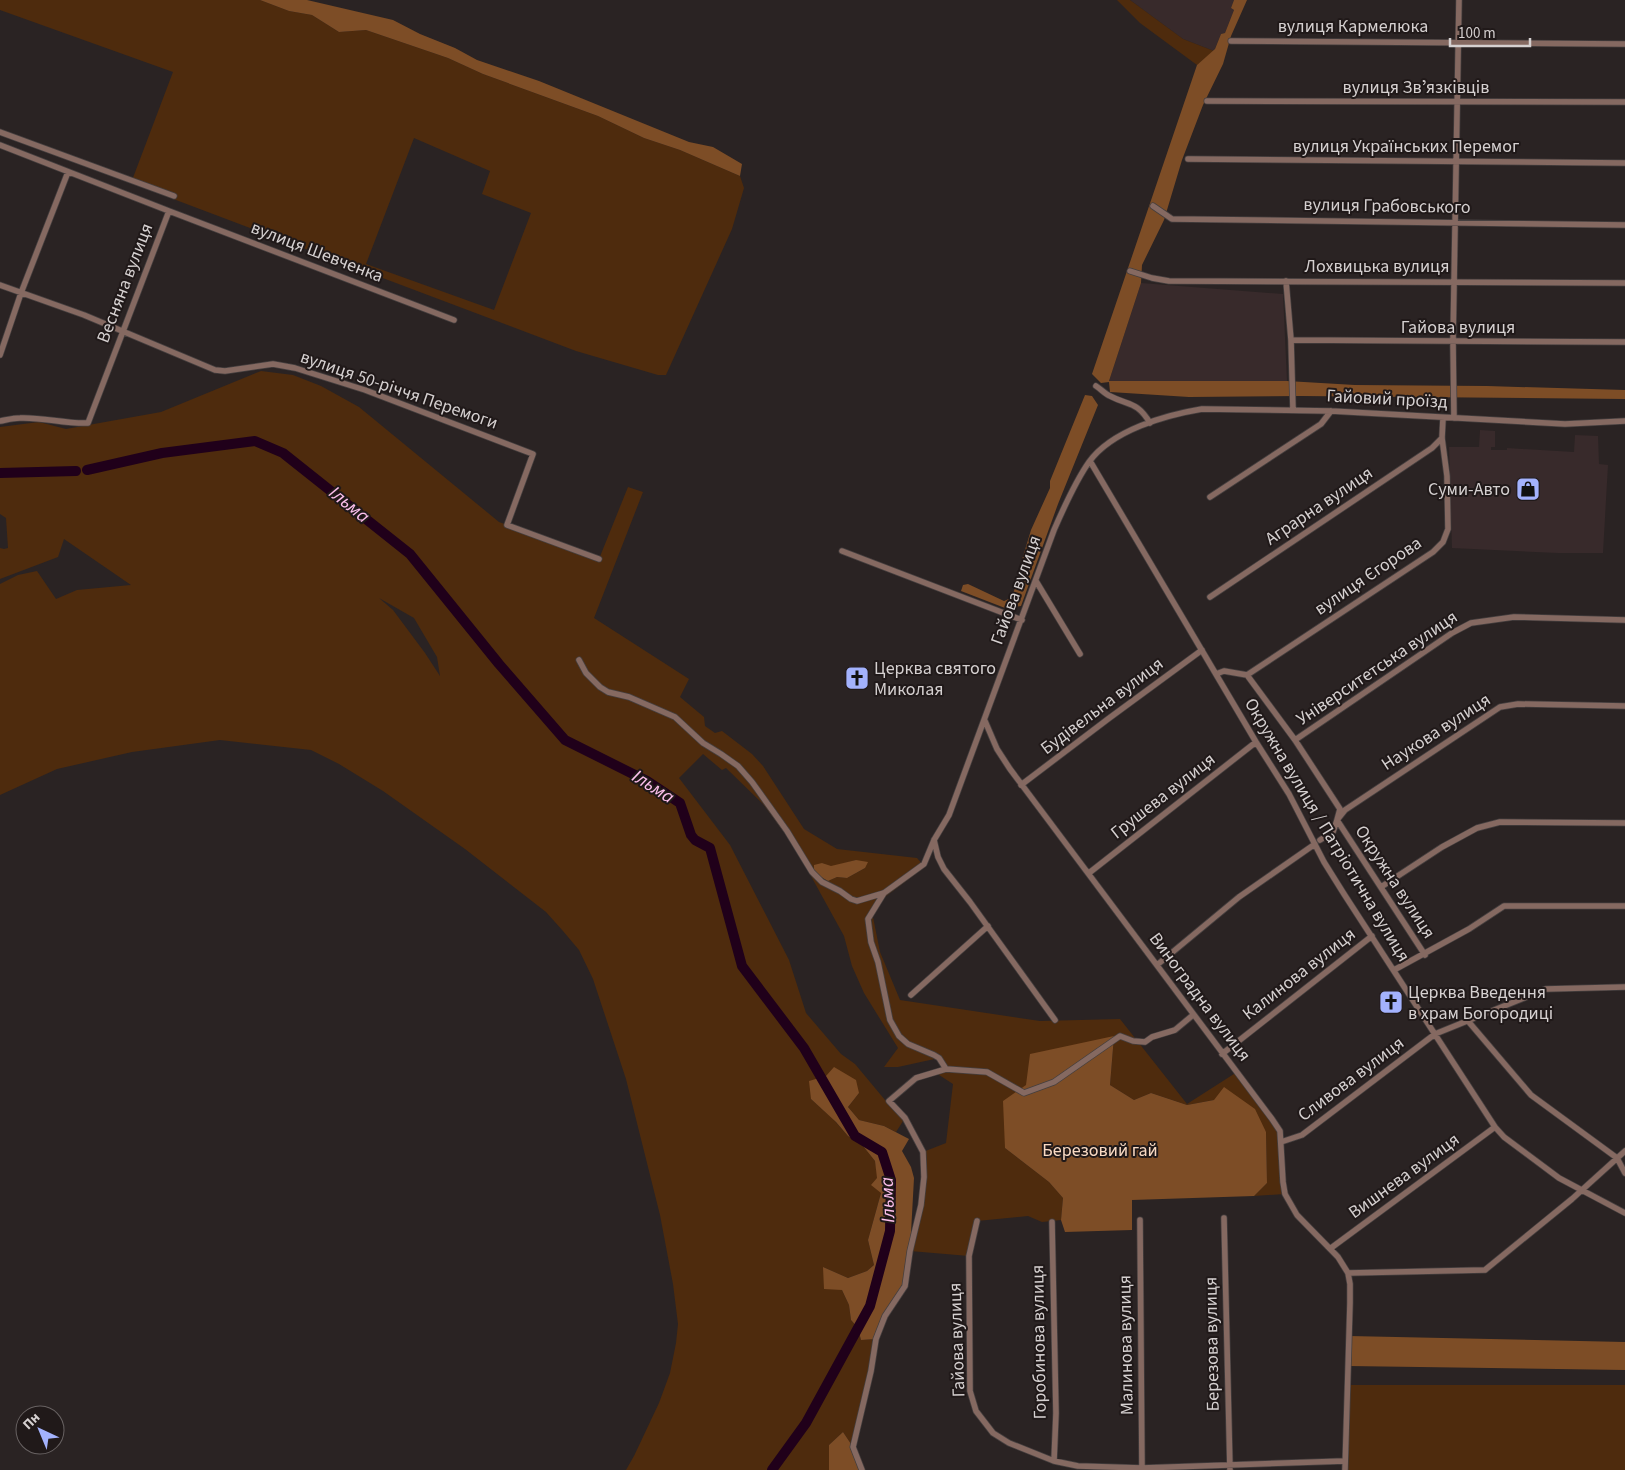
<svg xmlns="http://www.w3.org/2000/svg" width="1625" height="1470" font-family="'Source Sans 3',sans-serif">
<rect width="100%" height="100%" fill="#2a2323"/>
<path fill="#382a2b" d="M 1130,0 L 1234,0 L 1231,8 L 1234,10 L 1225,33 L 1221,34 L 1214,51 L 1183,39 Z
M 1141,283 L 1283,294 L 1287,381 L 1109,381 Z
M 1480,430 L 1495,431 L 1495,447 L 1491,447 L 1491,450 L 1507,450 L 1507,448 L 1574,452 L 1575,435 L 1598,436 L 1599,464 L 1608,465 L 1603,553 L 1558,553 L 1452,548 L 1449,447 L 1479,447 Z"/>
<path fill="#4e2b0d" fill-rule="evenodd" d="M 0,0 L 260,0 L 289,11 L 312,15 L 339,32 L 366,30 L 448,58 L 483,74 L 598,116 L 644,138 L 680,150 L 740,176 L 744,188 L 732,229 L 666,375 L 658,375 L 576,351 L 131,183 L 173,72 L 0,10 ZM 414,138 L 490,171 L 482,194 L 531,213 L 494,310 L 366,264 Z
M 1117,0 L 1130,0 L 1183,39 L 1214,51 L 1197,65 L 1140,23 Z
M 261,371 L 293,375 L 321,386 L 359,407 L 499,522 L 599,559 L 628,487 L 643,492 L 594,618 L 689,679 L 680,697 L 704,717 L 705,726 L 715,733 L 722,731 L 752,754 L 763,766 L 804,829 L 837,849 L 917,858 L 925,867 L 885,897 L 873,917 L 880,952 L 900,1000 L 1040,1021 L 1120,1019 L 1187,1104 L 1237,1072 L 1280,1131 L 1285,1194 L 1254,1196 L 1267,1183 L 1266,1132 L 1214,1100 L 1187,1105 L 1151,1093 L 1134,1100 L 1110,1085 L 1114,1036 L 1026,1085 L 1005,1148 L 1049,1182 L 1063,1198 L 1061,1220 L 1042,1222 L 1028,1216 L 977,1221 L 969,1256 L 910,1251 L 921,1205 L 923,1152 L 946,1143 L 953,1084 L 936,1073 L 946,1069 L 939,1058 L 898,1067 L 884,1067 L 898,1048 L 864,993 L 852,966 L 844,936 L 795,847 L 763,804 L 726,768 L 722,770 L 703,754 L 679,778 L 730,845 L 789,960 L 806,1013 L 841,1054 L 855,1064 L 885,1100 L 889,1101 L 905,1118 L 896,1132 L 884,1126 L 859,1120 L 848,1107 L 859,1093 L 811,1099 L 833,1119 L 848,1136 L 863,1146 L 875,1161 L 881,1193 L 868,1240 L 874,1265 L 867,1271 L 848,1278 L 823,1267 L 842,1290 L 849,1305 L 851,1320 L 858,1328 L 861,1340 L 876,1339 L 853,1447 L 843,1432 L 829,1445 L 829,1470 L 626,1470 L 634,1456 L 659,1403 L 670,1373 L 676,1343 L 678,1324 L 673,1284 L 660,1215 L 626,1079 L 593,979 L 579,950 L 563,931 L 546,912 L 465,849 L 383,791 L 339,764 L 311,750 L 220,740 L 132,752 L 57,769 L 0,795 L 0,584 L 18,575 L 37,571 L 56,599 L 77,590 L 131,585 L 64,539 L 58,557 L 0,579 L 0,548 L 4,549 L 8,548 L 6,518 L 0,514 L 0,427 L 39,422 L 66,429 L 161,412 ZM 379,598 L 414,618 L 437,657 L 440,676 L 425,653 L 393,610 ZM 856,860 L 865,868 L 847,878 L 837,877 L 828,881 L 814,873 L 822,863 L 831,867 Z
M 1347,1385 L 1625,1385 L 1625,1470 L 1346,1470 Z"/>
<path fill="#7d4d26" d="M 260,0 L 307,0 L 393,20 L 420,34 L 455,48 L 477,60 L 539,81 L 689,142 L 713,147 L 742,164 L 740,176 L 680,150 L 644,138 L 598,116 L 483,74 L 448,58 L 366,30 L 339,32 L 312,15 L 289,11 Z
M 1234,0 L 1247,0 L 1231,36 L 1223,64 L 1203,105 L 1182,160 L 1164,220 L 1142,265 L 1141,283 L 1109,381 L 1287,381 L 1355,385 L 1487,386 L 1625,390 L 1625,399 L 1301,396 L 1189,397 L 1110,392 L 1109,382 L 1101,383 L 1092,374 L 1197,65 L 1215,49 L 1221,34 L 1225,33 L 1234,10 L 1231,8 Z
M 1085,395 L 1092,396 L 1098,405 L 1058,504 L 1021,606 L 1005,608 L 961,591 L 963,585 L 968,584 L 1004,601 L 1011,598 L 1020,576 L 1021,563 L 1031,530 L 1050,488 L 1050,481 Z
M 856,860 L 868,862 L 865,868 L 847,878 L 837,877 L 828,881 L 814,873 L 814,865 L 822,863 L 831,866 Z
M 1114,1036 L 1110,1085 L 1134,1100 L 1151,1093 L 1187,1105 L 1214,1100 L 1224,1087 L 1255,1109 L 1266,1132 L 1267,1183 L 1254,1196 L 1132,1200 L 1132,1230 L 1065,1232 L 1061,1220 L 1063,1198 L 1049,1182 L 1005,1148 L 1003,1101 L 1026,1085 L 1030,1054 Z
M 834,1067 L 856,1080 L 859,1093 L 848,1107 L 859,1120 L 884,1126 L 909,1139 L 902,1151 L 911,1167 L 914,1178 L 910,1251 L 905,1286 L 876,1339 L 861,1340 L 858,1328 L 851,1320 L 849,1305 L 842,1290 L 824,1289 L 823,1267 L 848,1278 L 867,1271 L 874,1265 L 868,1240 L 881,1193 L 871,1185 L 877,1178 L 875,1161 L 863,1146 L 848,1136 L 836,1122 L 811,1099 L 809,1081 L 826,1076 Z
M 1349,1336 L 1625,1342 L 1625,1370 L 1348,1366 Z
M 843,1432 L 853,1447 L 862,1470 L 829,1470 L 829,1445 Z"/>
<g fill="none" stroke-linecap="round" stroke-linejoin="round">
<path stroke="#20001a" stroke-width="10" d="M 87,470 L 162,453 L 255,441 L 283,453 L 410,554 L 499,664 L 565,740 L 647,781 L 680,803 L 691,835 L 695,840 L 710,848 L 742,966 L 804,1048 L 855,1136 L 882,1152 L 891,1180 L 890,1231 L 870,1306 L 806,1423 L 772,1470
M 0,473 L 76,471"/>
<g stroke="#453f3f" stroke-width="7">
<path id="minor" d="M 1231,41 L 1625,44
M 1207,101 L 1625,102
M 0,132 L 174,196
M 0,145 L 169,211 L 88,423 C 65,424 43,417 20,418 C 13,418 6,420 0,421
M 1188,159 L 1625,163
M 1153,206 L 1172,219 L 1625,225
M 169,211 L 454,320
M 1130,271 L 1152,278 L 1169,281 L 1625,283
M 1286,281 L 1291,340 L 1293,410
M 0,285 L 84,315 L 215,370 L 225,371 L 273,364 L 295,368 L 365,390 L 533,454 L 507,525 L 599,559
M 1291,340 L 1625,342
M 0,355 L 21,293 L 68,172
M 1096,386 C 1101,389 1105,394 1110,396 C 1129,406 1137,401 1150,423
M 1454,418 L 1453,342 L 1459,0
M 1090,461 L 1256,742 L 1289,794 L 1324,862 L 1344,894 L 1495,1127 L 1504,1137 L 1559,1178 L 1625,1213
M 1210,497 L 1321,424 L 1331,411
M 842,551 L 1022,620
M 1036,581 L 1080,654
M 1210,597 L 1432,448 L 1442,438
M 579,660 L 586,673 L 600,687 L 608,692 L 629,697 L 675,717 L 703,743 L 721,754 L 738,766 L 752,782 L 787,831 L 812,872 L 822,882 L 840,891 L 851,899 L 857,901 L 884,893 L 924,864 L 934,840 L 949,815 L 1054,530 C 1064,507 1075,482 1089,462 C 1112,430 1166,415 1202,409 L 1331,411 L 1565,424 L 1625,421
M 1216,674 L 1224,671 L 1247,675 L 1433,552 L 1443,542 L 1448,529 L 1447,476 L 1442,438 L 1443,418
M 1247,675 L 1295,740 L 1340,809 L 1337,820 L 1425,955
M 985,721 L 997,749 L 1010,769 L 1272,1119 L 1280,1131 L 1283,1182 L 1285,1194 L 1297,1215 L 1338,1257 L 1348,1273 L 1350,1284 L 1350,1303 L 1345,1470
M 1295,740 L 1452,633 L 1471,623 L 1514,617 L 1625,620
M 1021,785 L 1108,719 L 1202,650
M 934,840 L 938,857 L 944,869 L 970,902 L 1055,1020
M 1320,840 L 1333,832 L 1337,820 L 1345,810 L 1500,707 L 1518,704 L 1625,706
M 1089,873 L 1256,742
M 1381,887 L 1442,847 L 1477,828 L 1500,822 L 1625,823
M 1157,965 L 1239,897 L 1315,844
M 1394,970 L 1469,929 L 1504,906 L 1625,906
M 911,995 L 988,926
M 1468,1021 L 1531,1095 L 1617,1158 L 1625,1173
M 1222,1054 L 1372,936
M 946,1069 L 987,1072 L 1024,1093 L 1054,1082 L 1120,1036 L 1133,1041 L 1145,1042 L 1152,1037 L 1175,1030 L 1193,1015
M 1281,1142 L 1302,1135 L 1435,1034 L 1546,989 L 1625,987
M 1224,1218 L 1230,1470
M 1140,1220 L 1142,1470
M 977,1221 L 969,1256 L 970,1391 L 976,1411 L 993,1433 L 1009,1443 L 1054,1461 L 1078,1466 L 1142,1468 L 1345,1461
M 1052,1222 L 1056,1413 L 1054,1461
M 1331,1248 L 1495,1127
M 1348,1273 L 1485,1270 L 1572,1199 L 1625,1151
M 862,1470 L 853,1447 L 871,1371 L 876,1339 L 885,1316 L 905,1286 L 910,1251 L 921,1205 L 924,1177 L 923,1152 L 905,1118 L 889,1101 L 916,1078 L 946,1069 L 939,1058 L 934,1055 L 908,1044 L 899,1036 L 890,1020 L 878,962 L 871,942 L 868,919 L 884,893"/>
</g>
<use href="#minor" stroke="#856961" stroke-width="5.5"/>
</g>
<defs>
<g id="shop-square" transform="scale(1.25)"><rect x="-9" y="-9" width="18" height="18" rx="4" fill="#a3b2fd" stroke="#201919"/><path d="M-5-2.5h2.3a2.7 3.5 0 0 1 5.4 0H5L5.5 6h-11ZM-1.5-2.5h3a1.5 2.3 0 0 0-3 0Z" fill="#111"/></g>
<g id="church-square" transform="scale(1.25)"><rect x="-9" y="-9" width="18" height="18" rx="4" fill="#a3b2fd" stroke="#201919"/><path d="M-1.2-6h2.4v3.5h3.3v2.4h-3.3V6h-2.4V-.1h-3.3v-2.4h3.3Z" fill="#111"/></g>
</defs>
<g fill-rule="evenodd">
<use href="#shop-square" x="1528" y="489"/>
<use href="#church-square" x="857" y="678"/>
<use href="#church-square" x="1391" y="1002"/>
</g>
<g text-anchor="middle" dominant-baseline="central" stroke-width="4" stroke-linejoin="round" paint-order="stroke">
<g font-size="18" fill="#d5d0d0" stroke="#201919">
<text x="1353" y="26">вулиця Кармелюка</text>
<text x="1416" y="87">вулиця Звʼязківців</text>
<text x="1406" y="146">вулиця Українських Перемог</text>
<text transform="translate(1387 206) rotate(1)">вулиця Грабовського</text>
<text transform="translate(317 252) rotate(21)">вулиця Шевченка</text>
<text x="1377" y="266">Лохвицька вулиця</text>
<text transform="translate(125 283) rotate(-69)">Весняна вулиця</text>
<text x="1458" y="327">Гайова вулиця</text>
<text transform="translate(399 390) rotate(19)">вулиця 50-річчя Перемоги</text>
<text transform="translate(1387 399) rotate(3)">Гайовий проїзд</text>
<text transform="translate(1319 506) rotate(-34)">Аграрна вулиця</text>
<text transform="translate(1368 576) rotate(-34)">вулиця Єгорова</text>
<text transform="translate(1016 590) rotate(-70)">Гайова вулиця</text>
<text transform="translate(1377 668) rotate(-34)">Університетська вулиця</text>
<text transform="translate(1102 706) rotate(-37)">Будівельна вулиця</text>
<text transform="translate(1436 732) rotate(-33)">Наукова вулиця</text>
<text transform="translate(1163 796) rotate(-38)">Грушева вулиця</text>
<text transform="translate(1327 830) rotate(59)">Окружна вулиця / Патріотична вулиця</text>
<text transform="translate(1395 882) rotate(57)">Окружна вулиця</text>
<text transform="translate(1299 974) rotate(-38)">Калинова вулиця</text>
<text transform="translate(1200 997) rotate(53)">Виноградна вулиця</text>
<text transform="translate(1351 1079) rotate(-37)">Сливова вулиця</text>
<text transform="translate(1404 1176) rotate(-36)">Вишнева вулиця</text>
<text transform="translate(957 1340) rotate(-92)">Гайова вулиця</text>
<text transform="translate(1039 1342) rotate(-91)">Горобинова вулиця</text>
<text transform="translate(1212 1344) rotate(-91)">Березова вулиця</text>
<text transform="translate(1126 1345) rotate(-91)">Малинова вулиця</text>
</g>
<g font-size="18" fill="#d5d0d0" stroke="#201919" text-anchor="start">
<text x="1510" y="489" text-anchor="end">Суми-Авто</text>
<text x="874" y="668">Церква святого<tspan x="874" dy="21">Миколая</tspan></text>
<text x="1408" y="992">Церква Введення<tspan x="1408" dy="21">в храм Богородиці</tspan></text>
</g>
<g font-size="18" fill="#f9dac3" stroke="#201919">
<text x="1100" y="1150">Березовий гай</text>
</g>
<g font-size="19" font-style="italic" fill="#fec0ed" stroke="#201919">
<text transform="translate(349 505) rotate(39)">Ільма</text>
<text transform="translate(653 787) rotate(32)">Ільма</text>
<text transform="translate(888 1200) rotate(-92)">Ільма</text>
</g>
</g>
<g transform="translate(40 1430) rotate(316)"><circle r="24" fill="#201919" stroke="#686262"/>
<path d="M0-4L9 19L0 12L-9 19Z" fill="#a3b2fd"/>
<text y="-8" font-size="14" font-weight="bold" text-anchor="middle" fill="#d5d0d0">Пн</text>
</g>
<path d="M1450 38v8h80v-8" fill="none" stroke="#d5d0d0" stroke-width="2.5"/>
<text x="1458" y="38" font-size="15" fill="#d5d0d0" stroke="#201919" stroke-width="4" paint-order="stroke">100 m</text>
</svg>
